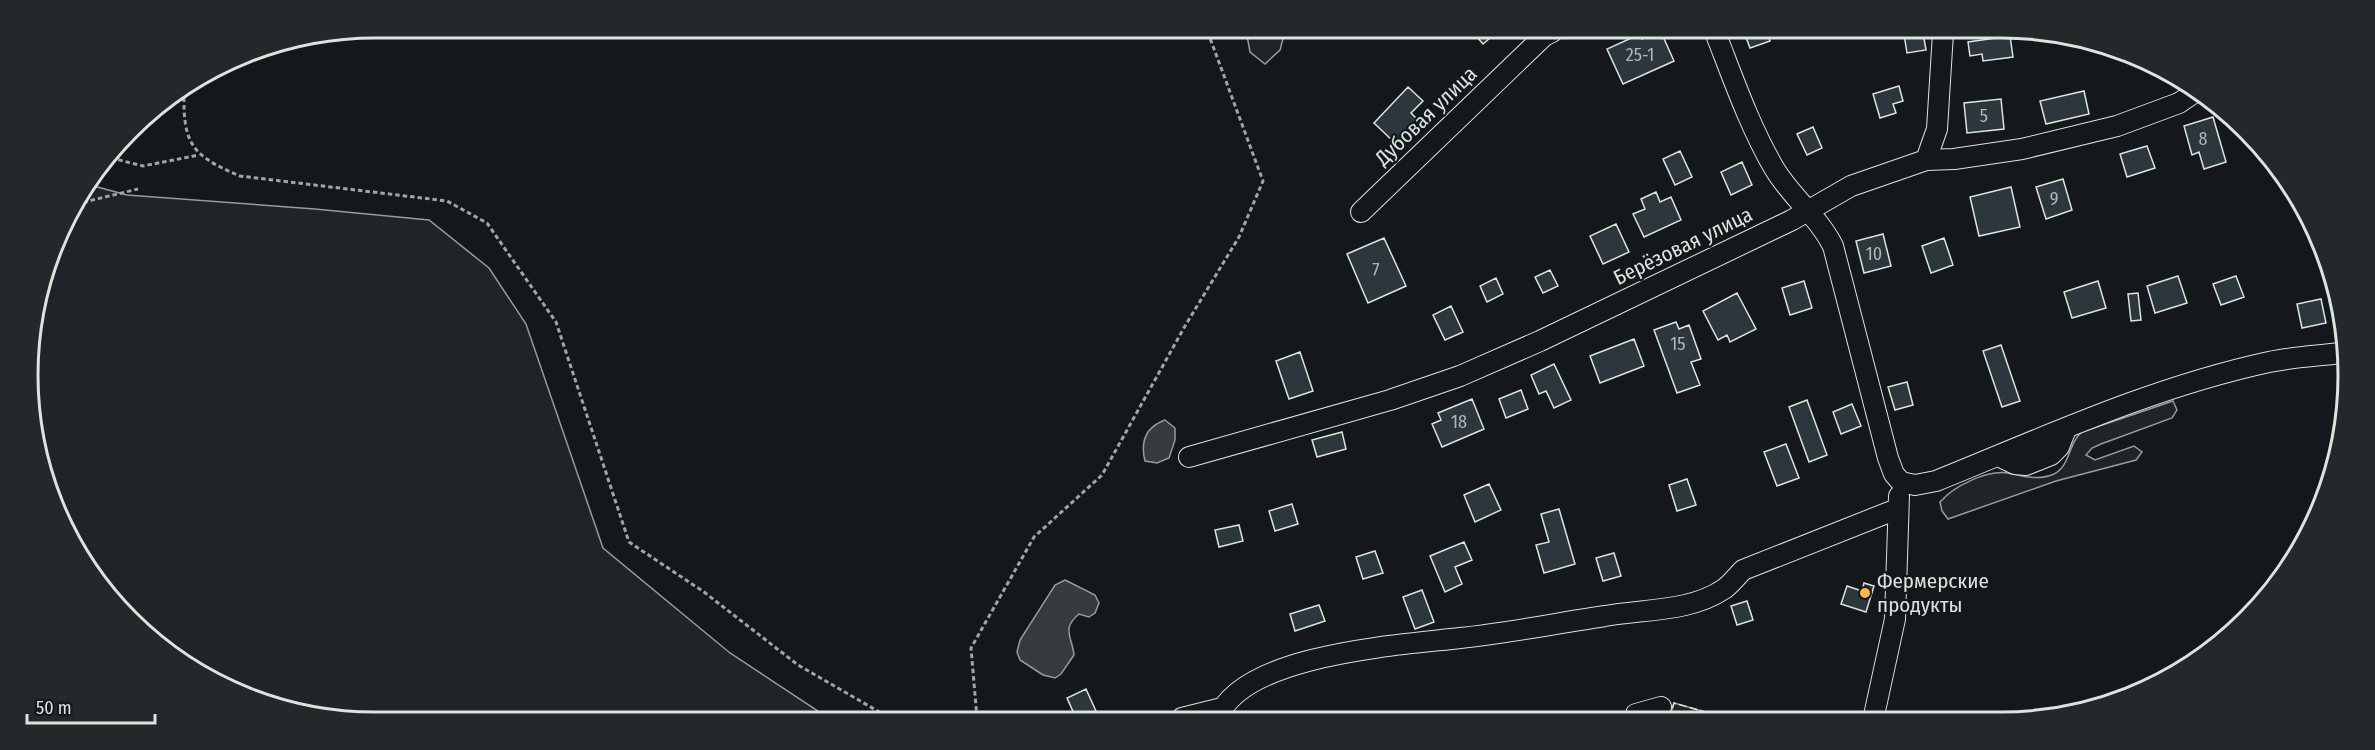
<svg xmlns="http://www.w3.org/2000/svg" width="2375" height="750" font-family="'Fira Sans Condensed',sans-serif">
<rect width="100%" height="100%" fill="#14181c"/>
<path fill="#202428" stroke="#939e99" stroke-width="1.5" d="M 1246,30 L 1285,31 L 1280,50 L 1265,64 L 1250,52 Z
M 90,185 L 127,195 L 315,209 L 429,220 L 489,268 L 526,324 L 603,548 L 730,653 L 827,717 L 307,716 L 182,665 L 86,569 L 39,465 L 30,330 L 63,221 Z
M 2173,401 L 2177,410 L 2172,418 L 2101,444 L 2092,448 L 2086,455 L 2095,460 L 2134,446 L 2142,452 L 2136,460 L 2056,481 L 1948,519 L 1942,511 L 1940,502 C 1954,486 1986,470 2008,473 C 2022,476 2039,481 2054,474 C 2071,465 2068,443 2082,432 Z
M 1674,703 L 1730,719 L 1669,719 Z"/>
<path fill="#363b3e" stroke="#939e99" stroke-width="1.5" d="M 1165,420 L 1175,428 L 1175,440 L 1169,458 L 1157,463 L 1145,461 C 1140,441 1146,427 1165,420 Z
M 1065,580 L 1095,595 L 1099,603 L 1095,613 L 1089,617 L 1079,614 C 1061,629 1072,636 1074,655 L 1061,674 L 1055,678 L 1043,675 L 1020,660 L 1017,652 L 1020,640 L 1055,585 Z"/>
<path fill="#2c363c" stroke="#d8e6dc" stroke-width="1.5" d="M 1472,31 L 1506,32 L 1500,37 L 1496,33 L 1483,44 Z
M 1657,32 L 1661,32 L 1674,61 L 1623,84 L 1607,49 L 1640,34 L 1642,39 Z
M 1744,32 L 1768,33 L 1770,41 L 1750,48 Z
M 1923,33 L 1926,50 L 1907,53 L 1904,34 Z
M 2010,36 L 2013,57 L 1983,61 L 1982,54 L 1970,56 L 1968,42 Z
M 1899,86 L 1903,101 L 1893,104 L 1896,113 L 1880,118 L 1873,94 Z
M 1408,87 L 1423,101 L 1411,113 L 1418,120 L 1396,144 L 1374,123 Z
M 2084,91 L 2089,114 L 2046,124 L 2040,101 Z
M 2001,99 L 2004,129 L 1967,133 L 1964,103 Z
M 2213,117 L 2226,162 L 2204,169 L 2199,152 L 2192,155 L 2184,126 Z
M 1813,127 L 1822,148 L 1807,155 L 1797,134 Z
M 2147,146 L 2155,168 L 2127,177 L 2120,154 Z
M 1680,151 L 1692,177 L 1675,185 L 1663,159 Z
M 1742,162 L 1752,185 L 1731,195 L 1721,172 Z
M 2063,179 L 2072,210 L 2046,219 L 2036,187 Z
M 2011,187 L 2020,227 L 1979,236 L 1970,197 Z
M 1656,192 L 1660,202 L 1671,197 L 1681,220 L 1644,237 L 1633,214 L 1645,209 L 1641,199 Z
M 1616,224 L 1629,252 L 1603,264 L 1590,236 Z
M 1883,234 L 1891,266 L 1864,273 L 1856,241 Z
M 1384,238 L 1406,286 L 1368,303 L 1347,254 Z
M 1944,238 L 1953,265 L 1931,273 L 1922,246 Z
M 1550,270 L 1558,286 L 1543,293 L 1535,277 Z
M 2178,276 L 2187,303 L 2155,313 L 2147,286 Z
M 2236,276 L 2244,297 L 2221,305 L 2213,284 Z
M 1496,278 L 1503,294 L 1487,302 L 1480,286 Z
M 1804,281 L 1812,308 L 1790,315 L 1782,288 Z
M 2098,281 L 2106,308 L 2072,318 L 2064,292 Z
M 1737,293 L 1756,329 L 1730,342 L 1727,335 L 1718,340 L 1703,311 Z
M 2138,293 L 2141,320 L 2131,321 L 2128,294 Z
M 2321,299 L 2326,323 L 2302,328 L 2297,304 Z
M 1451,306 L 1463,332 L 1445,340 L 1433,315 Z
M 1676,322 L 1679,329 L 1689,325 L 1701,359 L 1691,362 L 1700,385 L 1677,393 L 1654,330 Z
M 1634,339 L 1644,366 L 1600,383 L 1590,356 Z
M 2001,345 L 2020,401 L 2002,407 L 1983,351 Z
M 1300,352 L 1313,391 L 1289,399 L 1276,361 Z
M 1554,364 L 1571,400 L 1554,408 L 1546,391 L 1539,394 L 1531,375 Z
M 1907,382 L 1913,405 L 1895,410 L 1888,387 Z
M 1521,390 L 1528,409 L 1506,418 L 1499,399 Z
M 1472,399 L 1484,429 L 1442,447 L 1432,424 L 1441,420 L 1438,413 Z
M 1807,400 L 1827,455 L 1809,462 L 1789,407 Z
M 1852,404 L 1861,426 L 1841,434 L 1833,412 Z
M 1342,432 L 1346,449 L 1317,457 L 1312,440 Z
M 1786,444 L 1799,478 L 1777,486 L 1764,452 Z
M 1687,479 L 1696,505 L 1677,511 L 1669,485 Z
M 1489,484 L 1501,510 L 1475,522 L 1464,495 Z
M 1292,504 L 1298,524 L 1275,531 L 1269,511 Z
M 1559,509 L 1575,564 L 1544,573 L 1536,545 L 1549,542 L 1541,514 Z
M 1239,525 L 1243,541 L 1219,547 L 1215,530 Z
M 1464,542 L 1472,560 L 1455,567 L 1462,584 L 1445,592 L 1430,556 Z
M 1375,551 L 1383,573 L 1363,579 L 1356,557 Z
M 1614,553 L 1621,576 L 1603,581 L 1596,558 Z
M 1864,583 L 1874,586 L 1866,612 L 1841,604 L 1847,586 L 1862,591 Z
M 1422,590 L 1434,622 L 1415,629 L 1403,597 Z
M 1747,601 L 1753,620 L 1737,625 L 1731,606 Z
M 1319,605 L 1325,621 L 1295,631 L 1290,614 Z
M 1086,689 L 1096,711 L 1076,718 L 1067,698 Z"/>
<g fill="none" stroke-linecap="round" stroke-linejoin="round">
<g stroke="#d8e6dc" stroke-width="22">
<path id="minor" d="M 1715,32 C 1733,78 1749,125 1774,168 C 1791,197 1818,216 1833,246 L 1888,458 L 1894,474 L 1901,482 L 1915,485 L 1936,481 C 2045,437 2153,387 2269,362 C 2292,357 2317,356 2341,353
M 1926,160 L 1937,129 L 1943,33
M 1361,212 L 1544,36 L 1552,32
M 1998,456 L 2015,464 L 2026,465 L 2051,455 L 2059,447 L 2066,429
M 1189,457 L 1390,400 L 1460,376 L 1540,341 L 1792,220 L 1851,186 L 1926,160 L 1954,159 L 2022,149 L 2117,126 L 2179,103 L 2198,90
M 1182,718 L 1222,708
M 1218,718 C 1242,654 1401,645 1460,638 C 1509,633 1557,623 1605,616 C 1644,609 1690,612 1724,589 C 1731,584 1737,576 1743,570 L 1897,509
M 1635,719 L 1636,714 L 1661,707
M 1873,720 L 1895,619 L 1899,496"/>
</g>
<path stroke="#9da8a2" stroke-width="3" stroke-dasharray="4.5 3" stroke-linecap="butt" d="M 184,90 C 183,143 190,155 240,176 L 447,201 L 487,223 L 556,322 L 629,542 L 704,592 L 798,665 L 881,713 L 900,718
M 111,158 L 143,166 L 199,155
M 76,204 L 138,189
M 977,718 L 971,648 L 1034,537 L 1102,475 L 1185,326 L 1239,237 L 1263,181 L 1207,30"/>
<use href="#minor" stroke="#14181c" stroke-width="20"/>
<path stroke="#d8e6dc" stroke-width="1.5" stroke-dasharray="8 3" stroke-linecap="butt" d="M 1669,719 L 1674,703 L 1730,719"/>
</g>
<circle fill="#ffb74d" stroke="#14181c" stroke-width="2" cx="1865" cy="593" r="6"/>
<g text-anchor="middle" dominant-baseline="central" stroke-width="4.5" stroke-linejoin="round" paint-order="stroke">
<g font-size="18" fill="#adbab4">
<text x="1640" y="55">25-1</text>
<text x="1984" y="116">5</text>
<text x="2203" y="139">8</text>
<text x="2054" y="199">9</text>
<text x="1874" y="254">10</text>
<text x="1376" y="270">7</text>
<text x="1678" y="344">15</text>
<text x="1459" y="422">18</text>
</g>
<g font-size="21" fill="#d8e6dc" stroke="#14181c">
<text transform="translate(1426 116) rotate(-44)">Дубовая улица</text>
<text transform="translate(1683 246) rotate(-26)">Берёзовая улица</text>
</g>
<g font-size="21" fill="#d8e6dc" stroke="#14181c" text-anchor="start">
<text x="1877" y="581">Фермерские<tspan x="1877" dy="24">продукты</tspan></text>
</g>
</g>
<path d="M0 0H2375V750H0ZM375 38H2001A337 337 0 0 1 2338 375V375A337 337 0 0 1 2001 712H375A337 337 0 0 1 38 375V375A337 337 0 0 1 375 38Z" fill="#24282b" fill-rule="evenodd"/>
<path fill="none" stroke="#d8e6dc" stroke-width="3" d="M375 38H2001A337 337 0 0 1 2338 375V375A337 337 0 0 1 2001 712H375A337 337 0 0 1 38 375V375A337 337 0 0 1 375 38Z"/>
<path d="M27 714v9h128v-9" fill="none" stroke="#d8e6dc" stroke-width="3"/>
<text x="36" y="714" font-size="18" fill="#d8e6dc" stroke="#14181c" stroke-width="4.5" paint-order="stroke">50 m</text>
</svg>
